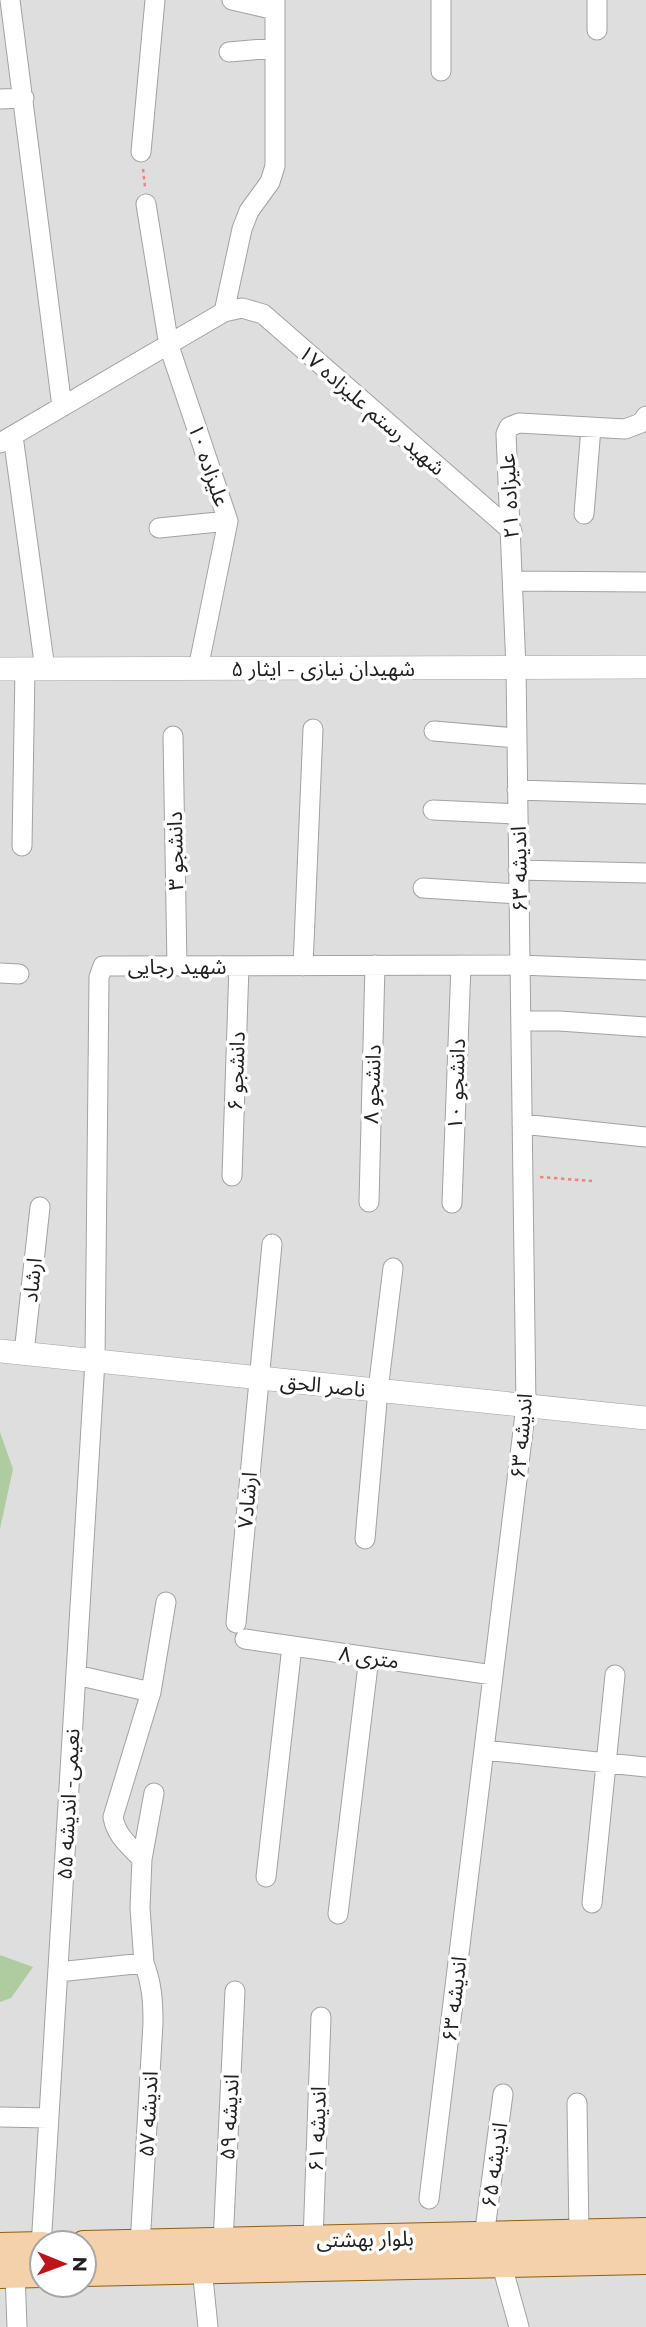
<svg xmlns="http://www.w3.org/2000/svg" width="646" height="2327" font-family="Montserrat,'Noto Sans Arabic',sans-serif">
<rect width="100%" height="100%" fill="#f0ede9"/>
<path fill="#dfdede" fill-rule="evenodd" d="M 0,0 L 646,0 L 646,2327 L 0,2327 ZM 42,2243 L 84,2243 L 84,2285 L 42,2285 Z"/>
<path fill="#afcca1" d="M 0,1432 L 13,1469 L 0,1529 Z
M 0,1955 L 33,1967 L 11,1998 L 0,2002 Z"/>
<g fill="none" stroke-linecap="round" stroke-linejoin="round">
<g stroke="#a2a2a2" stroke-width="21">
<path id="minor" d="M 10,0 L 62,407
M 232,0 L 275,10
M 597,30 L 597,0
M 229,52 L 275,48
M 441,71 L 441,0
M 0,99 L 24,98
M 141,152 L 155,0
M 146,204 L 169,346 L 228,521 L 198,669
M 224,312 L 242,229 L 249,211 L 270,182 L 275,166 L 275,0
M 13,436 L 45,669
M 0,443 L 224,312 L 242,308 L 263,314 L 512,531
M 584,514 L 591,428
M 159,528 L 228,521
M 513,581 L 646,582
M 434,731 L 517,738
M 173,736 L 177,966
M 517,790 L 646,794
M 433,810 L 518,814
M 22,846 L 25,669
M 518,870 L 646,873
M 423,888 L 519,894
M 303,966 L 313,729
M 0,973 L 19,974
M 521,1021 L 559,1021 L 646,1027
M 522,1124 L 646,1137
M 232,1176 L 239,966
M 369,1202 L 375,965
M 452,1203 L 461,965
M 24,1353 L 40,1207
M 365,1539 L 378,1390 L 393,1268
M 236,1623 L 272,1244
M 245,1639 L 493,1675
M 76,1675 L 151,1692
M 484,1750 L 646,1767
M 142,1859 C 130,1846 116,1836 113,1817 L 151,1692 L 166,1602
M 266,1877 L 292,1646
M 592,1903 L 615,1675
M 338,1914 L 369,1657
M 144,1963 L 140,1908 L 142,1859 L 154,1793
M 58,1972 L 144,1963 C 152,1984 153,2001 153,2023 L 140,2245
M 577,2103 L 579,2234
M 0,2117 L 49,2118
M 429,2199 L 526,1406 L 516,668 L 506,434 L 509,427 L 519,423 L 625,429 L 641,423 L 646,416
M 484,2237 L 503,2094
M 313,2241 L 321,2017
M 223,2243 L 235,1991
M 41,2247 L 95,1361 L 99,977 L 103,966 L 520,965 L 646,970
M 501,2262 L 519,2327
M 202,2268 L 208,2327
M 15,2272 L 17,2327"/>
</g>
<g stroke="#a2a2a2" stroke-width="24">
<path id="tertiary" d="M 0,669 L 646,667
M 0,1351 L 646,1418"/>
</g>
<g stroke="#8f600e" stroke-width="32">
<path id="primary" d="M 84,2246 L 646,2233
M 0,2248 L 42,2247
M 84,2271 L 646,2259
M 0,2273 L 42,2272"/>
</g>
<path stroke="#ed847d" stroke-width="2.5" stroke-dasharray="3.5 3.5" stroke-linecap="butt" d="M 143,169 L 145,187
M 540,1177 L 592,1181"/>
<use href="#minor" stroke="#fff" stroke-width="19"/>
<use href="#tertiary" stroke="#fff" stroke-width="23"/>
<use href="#primary" stroke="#f4d1aa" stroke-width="30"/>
</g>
<g text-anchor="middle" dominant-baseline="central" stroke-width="7" stroke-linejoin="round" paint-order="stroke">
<g font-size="21" fill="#212121" stroke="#fff">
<text transform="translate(372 410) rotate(41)">۱۷ شهید رستم علیزاده</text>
<text transform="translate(209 465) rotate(71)">علیزاده ۱۰</text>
<text transform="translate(509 496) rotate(-93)">علیزاده ۲۱</text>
<text x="323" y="668">شهیدان نیازی - ایثار ۵</text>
<text transform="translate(175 851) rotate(-91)">دانشجو ۳</text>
<text transform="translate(519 869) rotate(-91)">اندیشه ۶۳</text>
<text x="177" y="966">شهید رجایی</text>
<text transform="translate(236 1071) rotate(-88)">دانشجو ۶</text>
<text transform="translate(372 1084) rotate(-88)">دانشجو ۸</text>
<text transform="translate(456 1084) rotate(-88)">دانشجو ۱۰</text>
<text transform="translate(32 1280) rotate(-84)">ارشاد</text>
<text transform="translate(323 1385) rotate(6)">ناصر الحق</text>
<text transform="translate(521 1436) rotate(-85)">اندیشه ۶۳</text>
<text transform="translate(247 1500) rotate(-85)">ارشاد۷</text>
<text transform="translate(369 1657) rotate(8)">۸ متری</text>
<text transform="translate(68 1804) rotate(-87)">نعیمی- اندیشه ۵۵</text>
<text transform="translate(454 1999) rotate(-83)">اندیشه ۶۳</text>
<text transform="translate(148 2114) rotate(-87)">اندیشه ۵۷</text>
<text transform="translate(229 2117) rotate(-87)">اندیشه ۵۹</text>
<text transform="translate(317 2129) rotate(-88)">اندیشه ۶۱</text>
<text transform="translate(494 2165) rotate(-82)">اندیشه ۶۵</text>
<text transform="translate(365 2239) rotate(-1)">بلوار بهشتی</text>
</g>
</g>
<g transform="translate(63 2264) rotate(91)"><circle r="33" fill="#ffffff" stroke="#a6a6a6" stroke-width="2"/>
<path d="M0-5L12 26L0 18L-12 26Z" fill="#bf131a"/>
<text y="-10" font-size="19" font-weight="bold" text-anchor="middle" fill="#212121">N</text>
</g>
</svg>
